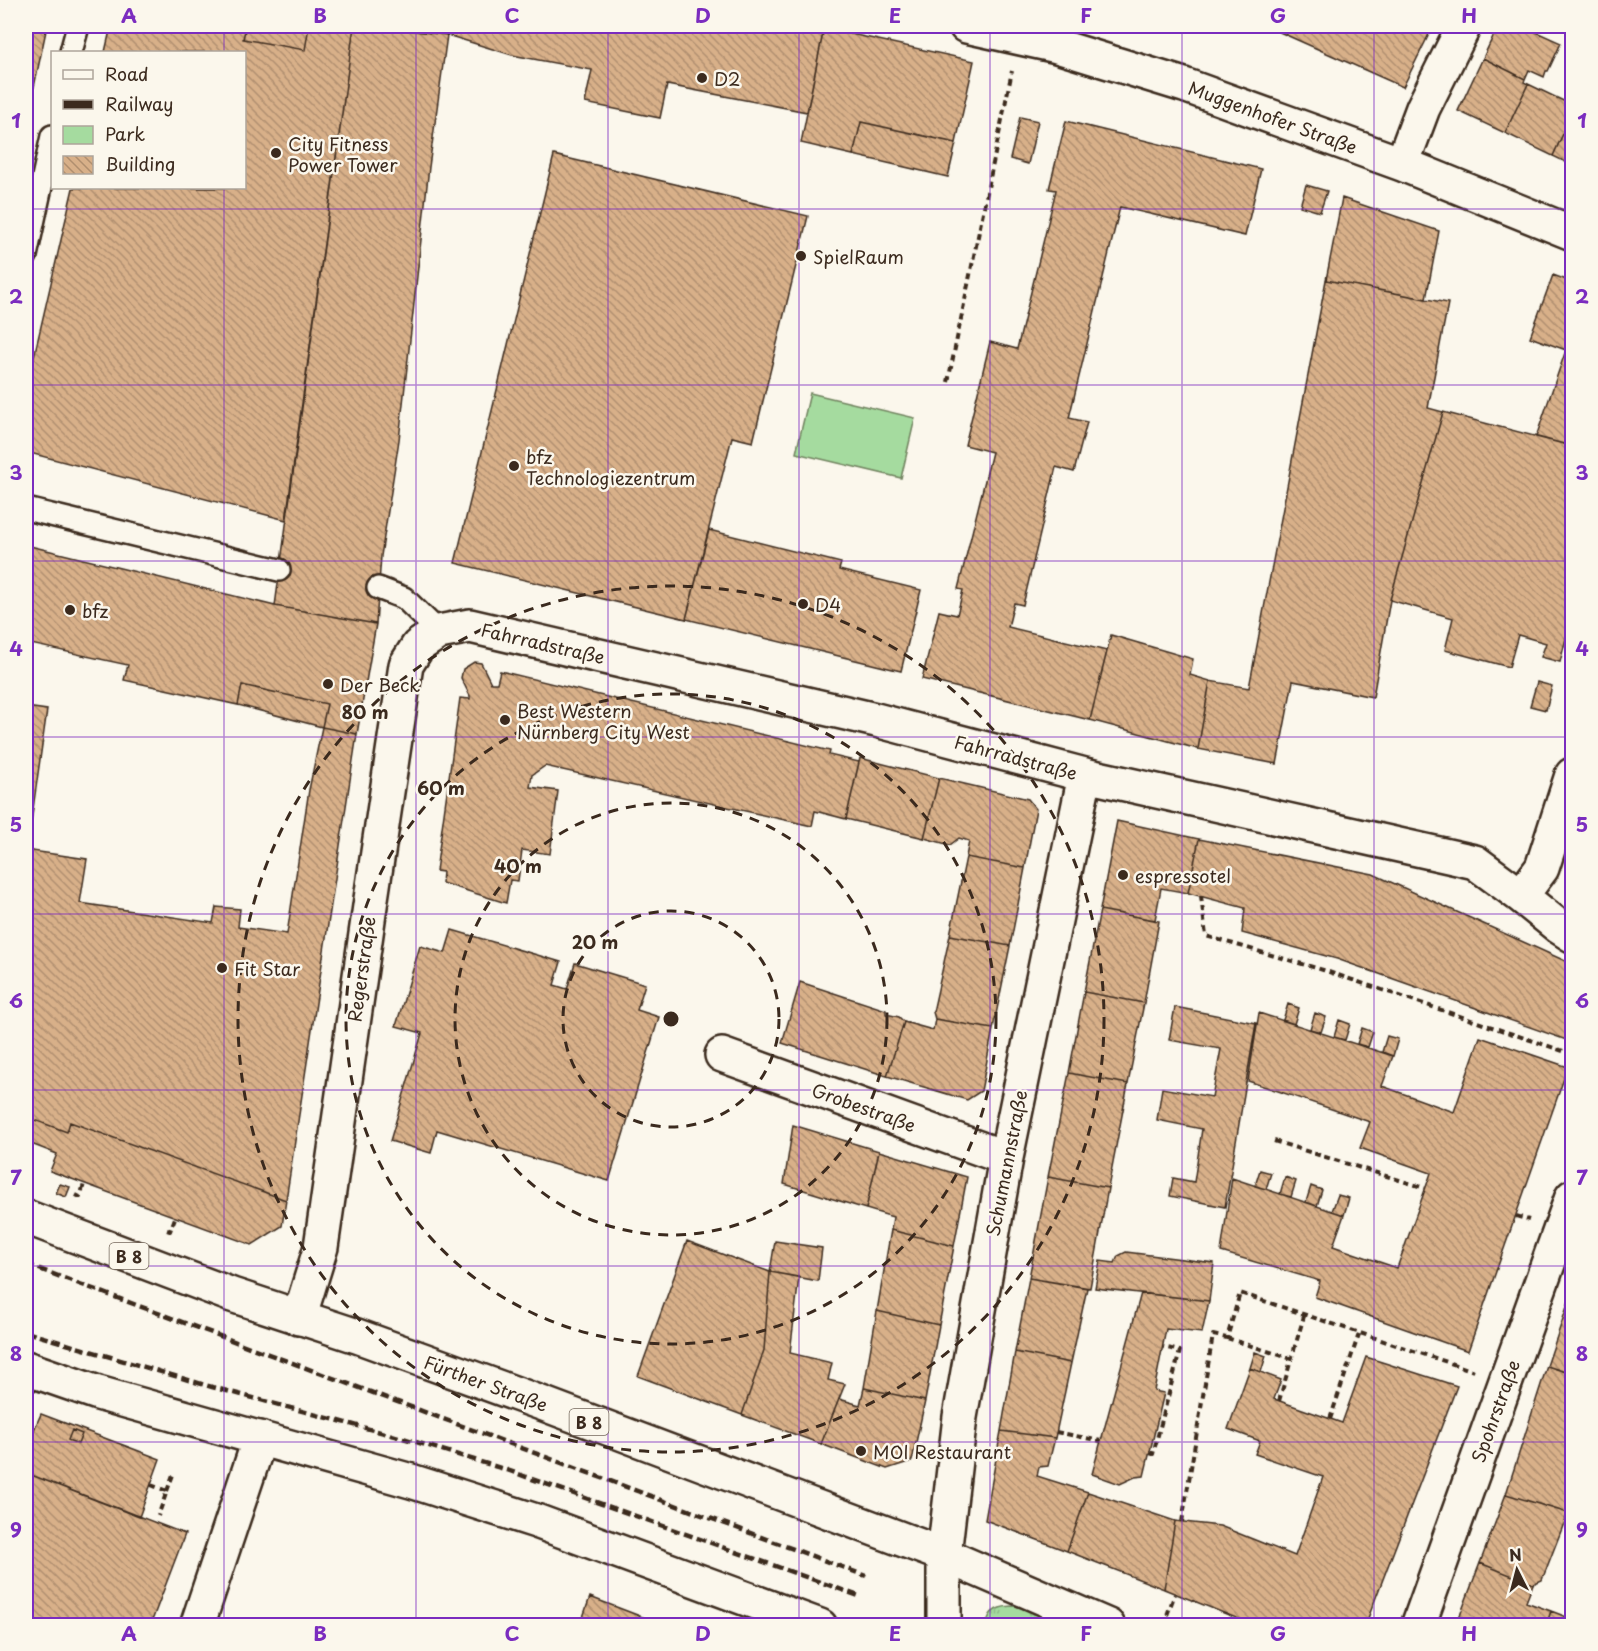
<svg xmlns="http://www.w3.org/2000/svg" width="1598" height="1651" font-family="'Playpen Sans',sans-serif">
<defs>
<pattern id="grass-tufts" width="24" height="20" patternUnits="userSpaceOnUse" patternTransform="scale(1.5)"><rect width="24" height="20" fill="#a5db9f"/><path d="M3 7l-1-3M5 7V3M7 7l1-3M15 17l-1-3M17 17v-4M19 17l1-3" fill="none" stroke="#8fbc88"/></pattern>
<pattern id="building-back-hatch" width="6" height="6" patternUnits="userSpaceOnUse" patternTransform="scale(1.5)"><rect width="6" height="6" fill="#d8b089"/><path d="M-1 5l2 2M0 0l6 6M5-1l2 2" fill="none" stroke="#b08f6f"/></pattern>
</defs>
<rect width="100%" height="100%" fill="#fbf7ec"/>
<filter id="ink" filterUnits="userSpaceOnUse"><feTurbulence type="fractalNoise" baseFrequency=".0167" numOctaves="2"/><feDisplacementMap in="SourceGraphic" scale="12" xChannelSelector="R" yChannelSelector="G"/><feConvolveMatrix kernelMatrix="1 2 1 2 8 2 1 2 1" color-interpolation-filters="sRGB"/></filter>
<g filter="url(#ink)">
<path fill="url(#grass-tufts)" stroke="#70825e" stroke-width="1.5" d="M 1015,1606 L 1022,1608 L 1063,1625 L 987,1625 C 988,1609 1001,1606 1015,1606 Z"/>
<path fill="#a5db9f" stroke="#70825e" stroke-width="1.5" d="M 810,393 L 915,418 L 901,478 L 796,453 Z"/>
<path fill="url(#building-back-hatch)" stroke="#3b2a1e" stroke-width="1.5" d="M 26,26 L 47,26 L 34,87 L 26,85 Z
M 111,26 L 246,26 L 243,39 L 305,50 L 309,26 L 354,26 L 286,520 L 26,452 L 26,391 L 73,188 L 244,188 L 244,52 L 105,52 Z
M 246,26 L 309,26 L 305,50 L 243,39 Z
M 354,26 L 375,26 L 447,35 L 429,167 L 399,440 L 381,556 L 376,624 L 275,606 Z
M 375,26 L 449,26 L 447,35 Z
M 449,26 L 812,26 L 824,28 L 807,112 L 667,85 L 660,118 L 585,103 L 592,70 L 512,55 L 447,35 Z
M 1266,26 L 1433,26 L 1403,87 Z
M 1498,26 L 1523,26 L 1561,43 L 1548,71 L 1546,71 L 1544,77 L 1529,70 L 1525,79 L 1483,58 Z
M 824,28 L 974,61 L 956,143 L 861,122 L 853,155 L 801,143 Z
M 1483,58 L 1525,79 L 1524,82 L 1528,84 L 1505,133 L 1458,111 Z
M 1528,84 L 1572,105 L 1572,114 L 1553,156 L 1505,133 Z
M 1572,114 L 1572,165 L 1553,156 Z
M 1020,117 L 1038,121 L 1028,164 L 1010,159 Z
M 1066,121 L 1261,169 L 1245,236 L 1120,207 L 1069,418 L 1087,422 L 1074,472 L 1056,467 L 1023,605 L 1014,603 L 1008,627 L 1107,651 L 1090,720 L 922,679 L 939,611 L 957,615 L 963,590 L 958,589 L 992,452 L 965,445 L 990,342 L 1017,349 L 1056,190 L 1049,189 Z
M 861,122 L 956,143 L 948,177 L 853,155 Z
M 554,155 L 808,216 L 753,442 L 732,437 L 686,619 L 455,563 Z
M 1306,185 L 1327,191 L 1320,212 L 1300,206 Z
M 1342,198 L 1439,231 L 1426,299 L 1326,280 Z
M 1553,275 L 1572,282 L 1572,446 L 1536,437 L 1566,350 L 1530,337 Z
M 1326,280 L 1448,303 L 1428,408 L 1443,412 L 1390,600 L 1373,697 L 1293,681 L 1277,764 L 1198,749 L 1210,681 L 1249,688 Z
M 1443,412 L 1572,446 L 1572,615 L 1560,662 L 1541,657 L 1546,643 L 1518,635 L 1509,667 L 1445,650 L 1453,618 L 1390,600 Z
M 709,530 L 841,563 L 839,570 L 921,590 L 901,671 L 686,619 Z
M 26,545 L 275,606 L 376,624 L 357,734 L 322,727 L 327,704 L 242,685 L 238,705 L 124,680 L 128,665 L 26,643 Z
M 1111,635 L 1193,659 L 1190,675 L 1210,681 L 1198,749 L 1090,720 Z
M 474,662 L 481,663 L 491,683 L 497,683 L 500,671 L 830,751 L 829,755 L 859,762 L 846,819 L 815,811 L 812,826 L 545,766 L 532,775 L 530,787 L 558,791 L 550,854 L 522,850 L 518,881 L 510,880 L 506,903 L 442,883 L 443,872 L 436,871 L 460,698 L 470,699 L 470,696 L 461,678 L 463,669 Z
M 1537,682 L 1552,686 L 1546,710 L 1530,706 Z
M 242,685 L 327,704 L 322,727 L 238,705 Z
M 26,707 L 47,710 L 29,837 L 26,836 Z
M 322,727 L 357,734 L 286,1200 L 70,1122 L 67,1132 L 32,1119 L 26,1136 L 26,850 L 87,859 L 80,903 L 213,923 L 216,907 L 240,909 L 238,927 L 287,934 L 309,790 Z
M 860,758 L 939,778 L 924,838 L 846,819 Z
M 939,778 L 1028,799 L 1036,809 L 1025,868 L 966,857 L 969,841 L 959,838 L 950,845 L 924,838 Z
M 1117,821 L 1199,839 L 1188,893 L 1161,888 L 1155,920 L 1100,910 Z
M 1199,839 L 1373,874 L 1572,964 L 1572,1042 L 1337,959 L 1242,933 L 1245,908 L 1188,893 Z
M 966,857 L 1025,868 L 1010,946 L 950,935 Z
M 1100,910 L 1159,921 L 1144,1003 L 1084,992 Z
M 452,930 L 561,962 L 554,985 L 567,989 L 575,963 L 645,984 L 637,1010 L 659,1017 L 609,1181 L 437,1130 L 431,1153 L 390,1141 L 422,1033 L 396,1026 L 420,946 L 445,953 Z
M 950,935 L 1010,946 L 993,1029 L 935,1019 L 933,1012 Z
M 800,982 L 886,1010 L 886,1014 L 899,1017 L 904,1022 L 887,1076 L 782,1043 Z
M 1084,992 L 1144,1003 L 1128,1084 L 1069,1073 Z
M 1288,1004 L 1299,1008 L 1294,1024 L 1283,1020 Z
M 1175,1007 L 1256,1023 L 1225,1207 L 1170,1196 L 1173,1178 L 1194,1182 L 1202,1129 L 1157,1120 L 1162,1088 L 1212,1097 L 1221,1049 L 1169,1040 Z
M 1259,1013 L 1393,1056 L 1382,1086 L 1454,1112 L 1480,1037 L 1568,1067 L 1468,1351 L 1315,1297 L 1320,1281 L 1221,1252 L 1232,1178 L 1344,1215 L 1333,1246 L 1397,1268 L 1431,1173 L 1360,1148 L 1370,1122 L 1248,1081 Z
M 1315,1013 L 1326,1017 L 1321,1032 L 1310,1029 Z
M 935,1019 L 993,1029 L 981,1091 L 967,1100 L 887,1076 L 904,1022 L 933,1030 Z
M 1339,1020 L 1350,1024 L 1345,1040 L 1334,1037 Z
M 1362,1028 L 1373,1032 L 1368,1047 L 1357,1044 Z
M 1387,1036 L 1398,1039 L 1393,1056 L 1382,1052 Z
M 1069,1073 L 1128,1084 L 1108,1188 L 1048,1177 Z
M 32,1119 L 67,1132 L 70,1122 L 286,1200 L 282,1226 L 252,1245 L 50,1171 L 57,1154 L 26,1142 L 26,1136 Z
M 793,1125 L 879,1151 L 866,1209 L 784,1184 Z
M 879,1151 L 967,1177 L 954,1246 L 891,1230 L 893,1217 L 866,1209 Z
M 1260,1170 L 1271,1173 L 1266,1189 L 1255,1186 Z
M 1048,1177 L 1108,1188 L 1090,1288 L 1029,1278 Z
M 1285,1177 L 1296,1181 L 1291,1197 L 1280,1194 Z
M 60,1184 L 70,1187 L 66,1197 L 56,1193 Z
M 1311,1186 L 1322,1190 L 1317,1206 L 1306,1202 Z
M 1338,1195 L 1349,1198 L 1344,1215 L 1332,1211 Z
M 891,1230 L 954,1246 L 939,1325 L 877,1311 Z
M 687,1241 L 770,1272 L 764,1350 L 742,1415 L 638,1376 Z
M 775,1241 L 822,1248 L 818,1281 L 770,1272 Z
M 1126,1252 L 1214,1263 L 1209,1301 L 1095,1288 L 1100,1261 L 1115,1263 L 1118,1256 Z
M 770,1272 L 799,1277 L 790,1353 L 832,1363 L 828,1380 L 845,1384 L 821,1444 L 742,1415 L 764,1350 Z
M 1029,1278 L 1087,1288 L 1071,1363 L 1015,1352 Z
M 1572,1292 L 1572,1374 L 1547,1366 Z
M 1141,1293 L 1209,1301 L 1202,1333 L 1166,1329 L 1154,1391 L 1164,1393 L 1144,1476 L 1135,1477 L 1120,1484 L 1092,1474 Z
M 877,1311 L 939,1325 L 925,1401 L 864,1388 Z
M 1015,1352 L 1071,1363 L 1055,1438 L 1001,1431 Z
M 1255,1352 L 1266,1356 L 1261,1372 L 1250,1368 Z
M 1366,1357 L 1457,1386 L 1365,1626 L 1256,1626 L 1164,1589 L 1175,1521 L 1220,1526 L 1295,1556 L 1323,1477 L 1255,1454 L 1260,1441 L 1228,1429 L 1250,1368 L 1281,1380 L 1274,1399 L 1342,1423 Z
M 1547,1366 L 1572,1374 L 1572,1502 L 1568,1513 L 1506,1494 Z
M 864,1388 L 925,1401 L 912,1461 L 887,1469 L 821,1444 L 839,1399 L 860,1405 Z
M 41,1414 L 160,1459 L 139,1517 L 26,1473 L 26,1448 Z
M 72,1430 L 82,1434 L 78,1444 L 68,1440 Z
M 1001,1431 L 1055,1438 L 1048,1466 L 1039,1467 L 1037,1476 L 1088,1492 L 1067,1551 L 985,1520 Z
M 26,1473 L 185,1534 L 150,1626 L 26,1626 Z
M 1088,1492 L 1175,1521 L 1164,1589 L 1067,1551 Z
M 1506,1494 L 1568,1513 L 1542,1580 L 1533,1584 L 1480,1563 Z
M 1480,1563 L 1533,1584 L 1526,1602 L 1551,1611 L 1546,1626 L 1456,1626 Z
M 590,1597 L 666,1626 L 580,1626 Z
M 1551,1611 L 1572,1619 L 1572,1626 L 1546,1626 Z"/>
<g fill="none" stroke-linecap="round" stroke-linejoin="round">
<g stroke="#3b2a1e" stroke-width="26">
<path id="service" d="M 71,52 L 78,26
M 26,256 L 52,136
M 26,509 L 279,570
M 378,588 L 404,598 L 439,632"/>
</g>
<g stroke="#3b2a1e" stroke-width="38">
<path id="minor" d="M 966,26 L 1057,46 L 1184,85 L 1402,164 L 1572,233
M 1402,164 L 1423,108 L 1464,26
M 1521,896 L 1542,868 L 1572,775
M 722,1055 L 1006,1158
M 299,1318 L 321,1247 L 371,899 L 406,665 L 418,646 L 439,632 L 470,626 L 876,720 L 1085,775 L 1475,862 L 1521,896 L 1558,926 L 1572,935
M 197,1626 L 260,1438
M 944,1626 L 944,1555 L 960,1417 L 1006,1158 L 1085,775
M 1418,1626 L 1572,1197"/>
</g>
<g stroke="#3b2a1e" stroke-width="38">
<path id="primary" d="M 26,1217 L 232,1295 L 357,1336 L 544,1404 L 880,1531 L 944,1555 L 1108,1626
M 26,1368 L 98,1393 L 411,1481 L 536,1521 L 820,1626"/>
</g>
<path stroke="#3b2a1e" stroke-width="4" stroke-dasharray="6 4.5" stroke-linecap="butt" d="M 948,382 L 1012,71
M 1201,896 L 1206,936 L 1323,970 L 1572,1054
M 1274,1141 L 1425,1188
M 76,1195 L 80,1197 L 84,1184
M 1516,1216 L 1529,1220
M 167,1230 L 170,1231 L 175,1218
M 1227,1338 L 1292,1359
M 1279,1401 L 1304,1316
M 1330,1419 L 1359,1334
M 1056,1432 L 1101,1441
M 1150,1453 L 1153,1454 L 1180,1351 L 1163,1347
M 151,1485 L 167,1491 L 158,1516
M 167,1491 L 174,1472
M 1182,1522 L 1213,1335 L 1227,1338 L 1240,1293 L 1474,1371
M 1167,1615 L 1175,1594"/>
<use href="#service" stroke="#fbf7ec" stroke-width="21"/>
<use href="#minor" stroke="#fbf7ec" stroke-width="33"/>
<use href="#primary" stroke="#fbf7ec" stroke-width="33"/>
<path stroke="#3b2a1e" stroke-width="4.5" stroke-dasharray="9 4.5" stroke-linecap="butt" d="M 26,1264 L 866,1576
M 26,1332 L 212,1387 L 403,1438 L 507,1470 L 859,1596"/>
</g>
</g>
<path fill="none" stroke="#7b2cbf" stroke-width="1.5" stroke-opacity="0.55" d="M 224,26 L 224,52M 416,26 L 416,1626M 608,26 L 608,1626M 799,26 L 799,1626M 990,26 L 990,1626M 1182,26 L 1182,1626M 1374,26 L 1374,1626M 224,188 L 224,1626M 26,209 L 1572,209M 26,385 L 1572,385M 26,561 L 1572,561M 26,737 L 1572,737M 26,914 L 1572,914M 26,1090 L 1572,1090M 26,1266 L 1572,1266M 26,1442 L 1572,1442"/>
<g fill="none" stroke="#3b2a1e" stroke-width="3" stroke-dasharray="10 8">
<circle cx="671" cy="1019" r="108"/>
<circle cx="671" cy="1019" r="216"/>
<circle cx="671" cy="1019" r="325"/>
<circle cx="671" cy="1019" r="433"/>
</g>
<g fill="#3b2a1e" stroke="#fbf7ec" stroke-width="2">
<circle cx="702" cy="78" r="6"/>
<circle cx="276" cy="153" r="6"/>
<circle cx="801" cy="256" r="6"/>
<circle cx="514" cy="466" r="6"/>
<circle cx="803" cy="604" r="6"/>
<circle cx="70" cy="610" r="6"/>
<circle cx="328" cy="684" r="6"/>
<circle cx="505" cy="720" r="6"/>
<circle cx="1123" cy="875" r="6"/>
<circle cx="222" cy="968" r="6"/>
<circle cx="861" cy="1451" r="6"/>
</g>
<g text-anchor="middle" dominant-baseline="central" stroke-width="5" stroke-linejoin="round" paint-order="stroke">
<g fill="#fbf7ec" stroke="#75685c" stroke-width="1.5">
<rect x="109.5" y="1243" width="39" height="26" rx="4.5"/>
<rect x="569.5" y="1409" width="39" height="26" rx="4.5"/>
</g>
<g font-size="16" font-weight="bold" fill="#3b2a1e">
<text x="129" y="1256">B 8</text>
<text x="589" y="1422">B 8</text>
</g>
<g font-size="18" fill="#3b2a1e" stroke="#fbf7ec" text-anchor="start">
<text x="714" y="78">D2</text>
<text x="288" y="143">City Fitness<tspan x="288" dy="21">Power Tower</tspan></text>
<text x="813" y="256">SpielRaum</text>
<text x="526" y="456">bfz<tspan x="526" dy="21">Technologiezentrum</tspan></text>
<text x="815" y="604">D4</text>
<text x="82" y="610">bfz</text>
<text x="340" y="684">Der Beck</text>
<text x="517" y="710">Best Western<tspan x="517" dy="21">Nürnberg City West</tspan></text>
<text x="1135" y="875">espressotel</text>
<text x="234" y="968">Fit Star</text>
<text x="873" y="1451">MOI Restaurant</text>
</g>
<g font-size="18" fill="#3b2a1e" stroke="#fbf7ec">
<text transform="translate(1273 117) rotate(20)">Muggenhofer Straße</text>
<text transform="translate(543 643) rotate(13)">Fahrradstraße</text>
<text transform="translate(1016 757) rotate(15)">Fahrradstraße</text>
<text transform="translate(361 969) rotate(-82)">Regerstraße</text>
<text transform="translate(864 1107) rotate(20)">Grobestraße</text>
<text transform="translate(1006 1163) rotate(-79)">Schumannstraße</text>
<text transform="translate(486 1383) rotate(20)">Fürther Straße</text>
<text transform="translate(1495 1411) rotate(-70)">Spohrstraße</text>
</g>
</g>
<circle cx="671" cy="1019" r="9" fill="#3b2a1e" stroke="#fbf7ec" stroke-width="3"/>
<g font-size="18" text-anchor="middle" font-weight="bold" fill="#3b2a1e" stroke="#fbf7ec" stroke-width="5" stroke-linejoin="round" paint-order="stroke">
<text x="365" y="719">80 m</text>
<text x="441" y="795">60 m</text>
<text x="518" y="873">40 m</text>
<text x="595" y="949">20 m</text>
</g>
<rect width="1598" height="1651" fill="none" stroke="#fbf7ec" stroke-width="66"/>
<rect x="51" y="51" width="195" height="138" fill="#fbf7ec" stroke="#aea59a" stroke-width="1.5"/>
<rect x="63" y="70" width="30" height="9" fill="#fbf7ec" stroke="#aea59a" stroke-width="1.5"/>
<text x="105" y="81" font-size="18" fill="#3b2a1e">Road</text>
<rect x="63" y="100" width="30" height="9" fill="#3b2a1e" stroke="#aea59a" stroke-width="1.5"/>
<text x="105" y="111" font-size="18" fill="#3b2a1e">Railway</text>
<rect x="63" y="126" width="30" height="18" fill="#a5db9f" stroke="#aea59a" stroke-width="1.5"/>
<text x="105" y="141" font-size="18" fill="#3b2a1e">Park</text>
<rect x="63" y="156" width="30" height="18" fill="url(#building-back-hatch)" stroke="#aea59a" stroke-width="1.5"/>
<text x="105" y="171" font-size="18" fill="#3b2a1e">Building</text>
<g transform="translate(1517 1570) rotate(354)" stroke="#fbf7ec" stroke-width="4.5" paint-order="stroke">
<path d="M0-4.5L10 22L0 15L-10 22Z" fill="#3b2a1e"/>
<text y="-9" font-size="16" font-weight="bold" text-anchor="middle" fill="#3b2a1e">N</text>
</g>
<rect x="33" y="33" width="1532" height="1585" fill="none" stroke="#7b2cbf" stroke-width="2"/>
<g font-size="20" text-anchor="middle" font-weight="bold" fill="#7b2cbf">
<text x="129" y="23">A</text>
<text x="320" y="23">B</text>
<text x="512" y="23">C</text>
<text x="703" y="23">D</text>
<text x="895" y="23">E</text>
<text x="1086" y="23">F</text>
<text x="1278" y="23">G</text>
<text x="1469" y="23">H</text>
<text x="16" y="128">1</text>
<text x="1582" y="128">1</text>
<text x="16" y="304">2</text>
<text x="1582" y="304">2</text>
<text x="16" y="480">3</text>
<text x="1582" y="480">3</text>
<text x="16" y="656">4</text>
<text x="1582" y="656">4</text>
<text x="16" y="832">5</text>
<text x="1582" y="832">5</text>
<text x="16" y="1008">6</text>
<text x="1582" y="1008">6</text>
<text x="16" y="1185">7</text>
<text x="1582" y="1185">7</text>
<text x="16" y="1361">8</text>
<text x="1582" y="1361">8</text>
<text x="16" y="1537">9</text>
<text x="1582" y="1537">9</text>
<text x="129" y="1641">A</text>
<text x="320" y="1641">B</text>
<text x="512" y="1641">C</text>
<text x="703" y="1641">D</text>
<text x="895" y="1641">E</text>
<text x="1086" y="1641">F</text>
<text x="1278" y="1641">G</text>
<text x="1469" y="1641">H</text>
</g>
</svg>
